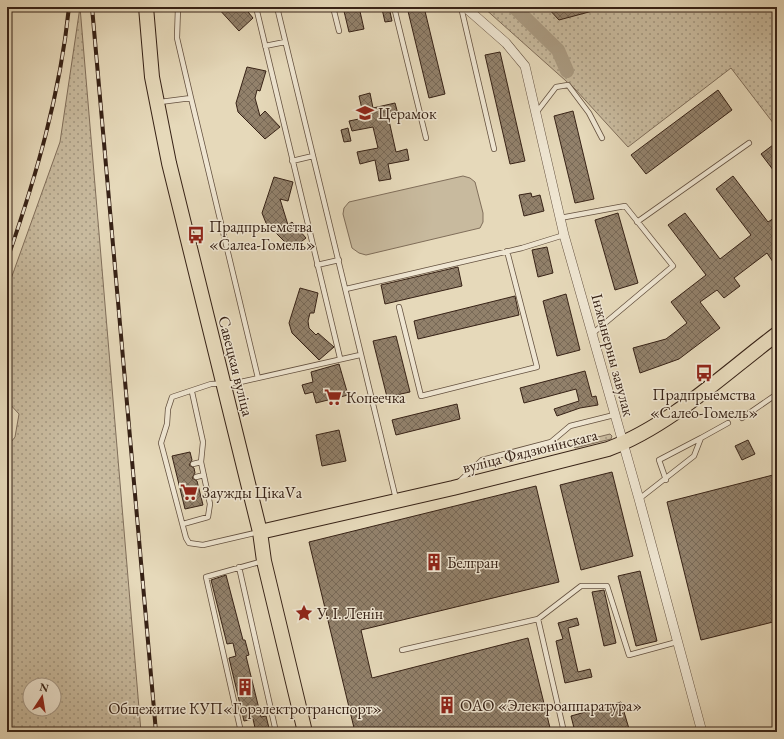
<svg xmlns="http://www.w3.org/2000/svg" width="784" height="739" font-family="'EB Garamond',serif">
<defs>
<pattern id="grass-dots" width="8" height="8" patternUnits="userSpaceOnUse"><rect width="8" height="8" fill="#c8ba9e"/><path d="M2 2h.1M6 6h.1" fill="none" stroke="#a39780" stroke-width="1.8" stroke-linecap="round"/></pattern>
<pattern id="building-cross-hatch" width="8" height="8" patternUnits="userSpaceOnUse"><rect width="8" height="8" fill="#92816b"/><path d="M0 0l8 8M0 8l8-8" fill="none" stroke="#786957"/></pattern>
</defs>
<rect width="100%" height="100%" fill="#e6d9ba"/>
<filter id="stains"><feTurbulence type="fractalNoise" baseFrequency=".005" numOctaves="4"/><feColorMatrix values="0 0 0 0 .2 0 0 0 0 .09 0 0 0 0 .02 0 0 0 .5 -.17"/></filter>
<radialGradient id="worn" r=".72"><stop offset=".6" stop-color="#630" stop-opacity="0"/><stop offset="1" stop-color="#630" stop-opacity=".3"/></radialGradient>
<path fill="url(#grass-dots)" stroke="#806e5a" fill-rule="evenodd" d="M 80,7 L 141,732 L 7,732 L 7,447 L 15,437 L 19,414 L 7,401 L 7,290 L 60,142 ZM 30,685 L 54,685 L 54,709 L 30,709 Z
M 483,7 L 777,7 L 777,128 L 731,68 L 628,147 L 575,89 Z
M 610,434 L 612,436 L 611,439 L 575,448 L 573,446 L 574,443 Z"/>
<path fill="#c8ba9e" stroke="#806e5a" d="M 463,176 L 470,178 L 475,182 L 483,213 L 483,222 L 480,228 L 366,255 L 359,253 L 352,248 L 343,214 L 344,208 L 349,202 Z"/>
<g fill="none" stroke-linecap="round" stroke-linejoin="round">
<path stroke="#aa9b82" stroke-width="14" d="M 514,7 L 558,50 L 567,71"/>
</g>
<path fill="url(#building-cross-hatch)" stroke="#372216" d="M 217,7 L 244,7 L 253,18 L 239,31 Z
M 343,7 L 359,7 L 364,29 L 349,32 Z
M 389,7 L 392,21 L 385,22 L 382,9 Z
M 407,7 L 424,7 L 445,94 L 429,98 Z
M 547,7 L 600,7 L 600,9 L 559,20 Z
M 500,52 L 525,161 L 510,164 L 485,55 Z
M 247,67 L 266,71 L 260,91 L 257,90 L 255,98 L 260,116 L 265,111 L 280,127 L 265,139 L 238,112 L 236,103 Z
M 718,90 L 732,110 L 646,174 L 631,155 Z
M 370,93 L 373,108 L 395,103 L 398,114 L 388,116 L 396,152 L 407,149 L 409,160 L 388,164 L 391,179 L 379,181 L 375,160 L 360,164 L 357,152 L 378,148 L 373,127 L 352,131 L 349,121 L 364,118 L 359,96 Z
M 573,111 L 594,199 L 575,203 L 554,116 Z
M 348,128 L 351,141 L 344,142 L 341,130 Z
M 777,142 L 777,175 L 761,154 Z
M 733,176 L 768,222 L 777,216 L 777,259 L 773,262 L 767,253 L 734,278 L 740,286 L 724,298 L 717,290 L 700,302 L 720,328 L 679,359 L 640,373 L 633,348 L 666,339 L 687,323 L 671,302 L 706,275 L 668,225 L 685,213 L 720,259 L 751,235 L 716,189 Z
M 274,177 L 293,182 L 288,201 L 280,199 L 288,225 L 292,222 L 306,238 L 292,249 L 266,223 L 262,213 Z
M 531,193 L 532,197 L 540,195 L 544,211 L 524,216 L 519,195 Z
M 618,213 L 638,283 L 615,290 L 595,220 Z
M 547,247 L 553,273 L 538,277 L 532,250 Z
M 458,267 L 462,286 L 385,304 L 381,285 Z
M 300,288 L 318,293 L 314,313 L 310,313 L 308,321 L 309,328 L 316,335 L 318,333 L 334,347 L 319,360 L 292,333 L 289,323 Z
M 566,294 L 580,350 L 557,356 L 543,301 Z
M 515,296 L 519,315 L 418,339 L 414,321 Z
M 396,336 L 410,392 L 387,397 L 373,341 Z
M 339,364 L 348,395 L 316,403 L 313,392 L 305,394 L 302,385 L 313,382 L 311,372 Z
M 585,371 L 592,397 L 596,396 L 598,405 L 580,408 L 557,416 L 554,409 L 579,401 L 576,389 L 524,403 L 520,388 Z
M 457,404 L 460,419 L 396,435 L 392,420 Z
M 339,430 L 346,461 L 322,466 L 316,435 Z
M 748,440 L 755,454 L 742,460 L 735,446 Z
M 190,452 L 192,460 L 189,465 L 194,468 L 195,473 L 192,478 L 197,481 L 203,505 L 185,509 L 172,456 Z
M 612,472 L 633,556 L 581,570 L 560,485 Z
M 777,474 L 777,621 L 701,640 L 667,502 Z
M 536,486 L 559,582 L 361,630 L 372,678 L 528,638 L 551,732 L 355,732 L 309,542 Z
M 640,571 L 657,641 L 636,646 L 618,576 Z
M 226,575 L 243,640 L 245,640 L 249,655 L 246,656 L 261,717 L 266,716 L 270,732 L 256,732 L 253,719 L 244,721 L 229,658 L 236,656 L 233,643 L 227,644 L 211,580 Z
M 604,590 L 616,643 L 604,646 L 592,592 Z
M 577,618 L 579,625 L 568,628 L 578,672 L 590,669 L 592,677 L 565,683 L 556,641 L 563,639 L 558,623 Z
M 621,702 L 630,732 L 594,732 L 593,727 L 575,732 L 571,716 Z"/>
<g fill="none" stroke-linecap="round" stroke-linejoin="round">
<g stroke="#63503f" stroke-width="6">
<path id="lane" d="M 256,7 L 340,358
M 277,7 L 396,499
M 333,7 L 339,31
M 394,7 L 426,138
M 461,7 L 494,149
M 265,46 L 285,42
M 191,98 L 258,378
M 160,102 L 191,98 L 177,38 L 178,7
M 536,113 L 556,87 L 568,85 L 589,113 L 602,138
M 292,161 L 313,156
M 560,218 L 625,206 L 673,266 L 592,334
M 637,222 L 749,143
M 317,265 L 339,260
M 346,289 L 522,248 L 564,235
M 399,307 L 421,396 L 537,367 L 507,251
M 742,418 L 777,394
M 193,464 L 201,462
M 196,477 L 204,475
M 666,480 L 659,460 L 701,438
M 460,481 L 482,460 L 551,442 L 570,426 L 614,415
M 639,499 L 694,456 L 701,438 L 728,423
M 183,524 L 208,517 L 210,504 L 201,462 L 203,442 L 192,392
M 259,532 L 203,545 L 189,543 L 186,538 L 161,443 L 167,424 L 168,409 L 172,397 L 211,384 L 236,383 L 360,355
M 239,567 L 276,732
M 538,619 L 564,732
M 402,650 L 538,619 L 581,586 L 607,586 L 629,655 L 677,642
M 241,732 L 206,577 L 263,561"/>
</g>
<g stroke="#63503f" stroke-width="10">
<path id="street" d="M 465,7 L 506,43 L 525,66 L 564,235 L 639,499 L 702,732"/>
</g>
<g stroke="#372216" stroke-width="16">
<path id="primary" d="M 146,7 L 152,77 L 169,163 L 260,532 L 264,561 L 305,732
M 260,532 L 453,488 L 608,449 C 670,426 725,373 777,334"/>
</g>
<use href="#lane" stroke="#efe6d2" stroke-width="4.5"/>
<use href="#street" stroke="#efe6d2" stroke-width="9"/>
<use href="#primary" stroke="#e6d9ba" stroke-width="14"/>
<g stroke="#372216" stroke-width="4">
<path id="rail" d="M 92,7 L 156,732
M 7,260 C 36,177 60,95 69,7"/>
</g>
<use href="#rail" stroke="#efe6d2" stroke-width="2.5" stroke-dasharray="8" stroke-linecap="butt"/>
</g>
<defs>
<g id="school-bare" transform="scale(1.38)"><path d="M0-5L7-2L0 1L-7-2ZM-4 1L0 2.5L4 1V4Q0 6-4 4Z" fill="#8f2418" stroke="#efe6d2" stroke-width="2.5" paint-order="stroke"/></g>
<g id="bus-bare" transform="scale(1.38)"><path d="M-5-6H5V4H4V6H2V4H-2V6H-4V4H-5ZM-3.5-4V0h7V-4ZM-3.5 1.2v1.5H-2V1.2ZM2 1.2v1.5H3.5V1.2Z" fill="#8f2418" stroke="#efe6d2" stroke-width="2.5" paint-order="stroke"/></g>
<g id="supermarket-bare" transform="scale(1.38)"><path d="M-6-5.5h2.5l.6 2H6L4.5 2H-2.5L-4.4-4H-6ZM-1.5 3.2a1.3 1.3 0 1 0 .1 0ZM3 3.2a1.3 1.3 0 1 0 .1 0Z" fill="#8f2418" stroke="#efe6d2" stroke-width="2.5" paint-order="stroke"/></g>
<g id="building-bare" transform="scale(1.38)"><path d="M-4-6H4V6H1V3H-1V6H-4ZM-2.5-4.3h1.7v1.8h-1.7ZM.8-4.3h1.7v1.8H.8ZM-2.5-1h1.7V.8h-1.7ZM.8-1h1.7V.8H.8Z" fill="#8f2418" stroke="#efe6d2" stroke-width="2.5" paint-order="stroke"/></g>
<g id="sight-bare" transform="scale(1.38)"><path d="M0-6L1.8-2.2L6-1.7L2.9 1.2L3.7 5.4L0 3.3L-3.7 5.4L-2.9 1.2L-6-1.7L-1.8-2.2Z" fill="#8f2418" stroke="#efe6d2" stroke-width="2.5" paint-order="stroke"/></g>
</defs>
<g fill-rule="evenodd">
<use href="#school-bare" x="365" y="113"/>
<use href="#bus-bare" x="196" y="235"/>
<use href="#bus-bare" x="704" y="373"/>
<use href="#supermarket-bare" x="333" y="397"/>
<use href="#supermarket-bare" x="189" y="492"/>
<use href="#building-bare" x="434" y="562"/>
<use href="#sight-bare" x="304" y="613"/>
<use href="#building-bare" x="245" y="687"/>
<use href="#building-bare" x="447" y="705"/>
</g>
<g text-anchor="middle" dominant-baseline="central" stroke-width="3" stroke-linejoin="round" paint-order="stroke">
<g font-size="16" fill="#372216" stroke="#efe6d2" text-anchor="start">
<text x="378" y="113">Церамок</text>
<text x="209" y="226">Прадпрыемства<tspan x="209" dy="18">«Салеа-Гомель»</tspan></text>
<text x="704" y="394" text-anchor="middle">Прадпрыемства<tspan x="704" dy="18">«Салео-Гомель»</tspan></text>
<text x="346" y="397">Копеечка</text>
<text x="202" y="492">Заужды ЦікаVа</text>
<text x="447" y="562">Белгран</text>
<text x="317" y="613">У. І. Ленін</text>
<text x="460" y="705">ОАО «Электроаппаратура»</text>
<text x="245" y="708" text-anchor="middle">Общежитие КУП«Горэлектротранспорт»</text>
</g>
<g font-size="16" fill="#372216" stroke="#efe6d2">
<text transform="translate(613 355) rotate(75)">Інжынерны завулак</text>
<text transform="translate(236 366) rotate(76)">Савецкая вуліца</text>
<text transform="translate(530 451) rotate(-14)">вуліца Фядзюнінскага</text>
</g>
</g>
<rect width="784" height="739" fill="none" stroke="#e6d9ba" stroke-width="24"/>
<rect x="8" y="8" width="768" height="723" fill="none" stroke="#372216" stroke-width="2"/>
<rect x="12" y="12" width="760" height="715" fill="none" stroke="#372216"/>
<g transform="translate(42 697) rotate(12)"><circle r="19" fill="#efe6d2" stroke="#a59887"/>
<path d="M0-3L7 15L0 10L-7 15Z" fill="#8f2418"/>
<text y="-6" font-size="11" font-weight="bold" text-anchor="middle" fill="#372216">N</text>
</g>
<rect width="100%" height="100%" filter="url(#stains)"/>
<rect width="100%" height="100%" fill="url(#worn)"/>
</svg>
